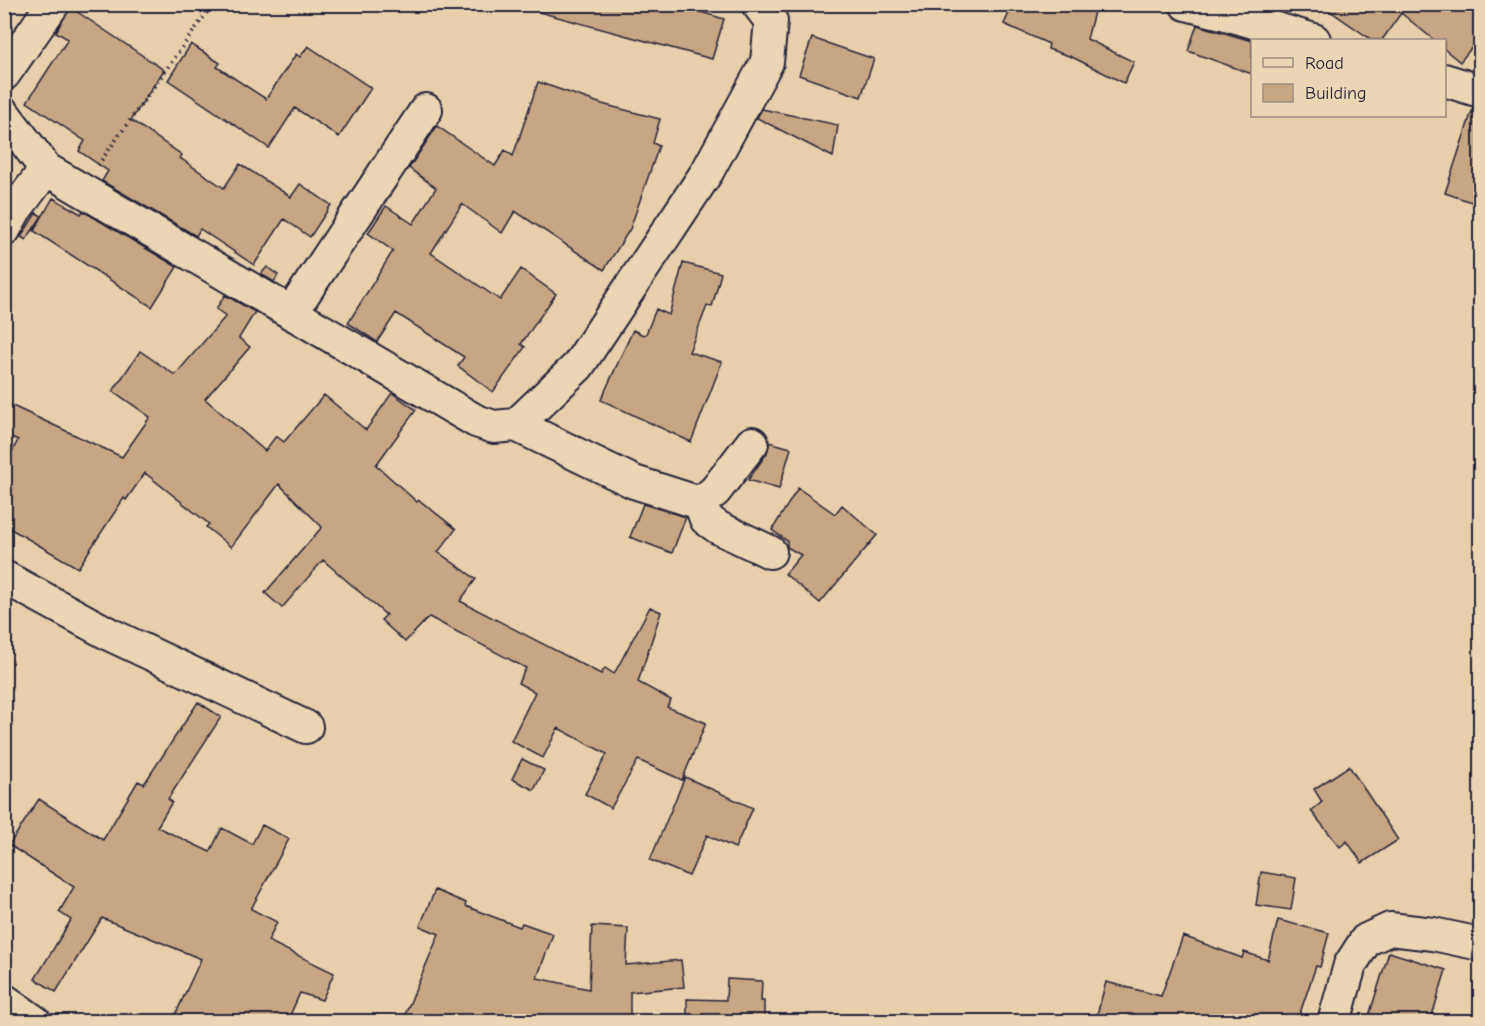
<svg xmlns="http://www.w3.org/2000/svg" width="1485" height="1026" font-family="'Comic Neue',sans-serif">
<rect width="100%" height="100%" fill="#e7cfac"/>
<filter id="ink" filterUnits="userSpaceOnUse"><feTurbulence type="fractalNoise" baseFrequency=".0167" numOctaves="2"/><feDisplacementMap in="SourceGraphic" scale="12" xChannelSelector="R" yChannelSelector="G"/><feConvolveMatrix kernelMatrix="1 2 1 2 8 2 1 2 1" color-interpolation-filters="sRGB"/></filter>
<g filter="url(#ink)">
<path fill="#c7a683" stroke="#22223b" stroke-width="1.5" d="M 540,4 L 666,4 L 690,11 L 691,9 L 724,19 L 712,59 L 539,12 Z
M 1013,4 L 1096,4 L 1087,39 L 1134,62 L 1124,83 L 1072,57 L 1048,49 L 1049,44 L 1004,24 Z
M 1320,4 L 1480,4 L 1480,37 L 1460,62 L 1444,49 L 1444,40 L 1434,40 L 1401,13 L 1382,40 L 1372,40 Z
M 70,7 L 164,70 L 131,120 L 182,155 L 180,158 L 224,188 L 240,164 L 291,197 L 300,184 L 331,205 L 310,237 L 284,219 L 254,265 L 200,229 L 196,236 L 102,181 L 108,171 L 79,151 L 85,141 L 27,102 L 68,39 L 56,32 Z
M 1197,25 L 1252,41 L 1252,74 L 1188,51 Z
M 812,38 L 874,59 L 861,97 L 799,75 Z
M 191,44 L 220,63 L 217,67 L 266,99 L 296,54 L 300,57 L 308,46 L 371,88 L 339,137 L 295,108 L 269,148 L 168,80 Z
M 538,82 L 602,104 L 660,119 L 653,143 L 659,146 L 630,229 L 604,270 L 515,211 L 502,233 L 462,204 L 431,253 L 500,300 L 521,269 L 556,294 L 521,344 L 525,347 L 493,392 L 458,366 L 464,357 L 396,313 L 377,342 L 348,323 L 393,251 L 368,233 L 386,206 L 413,224 L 436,188 L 409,168 L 437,126 L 495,166 L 505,150 L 513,156 Z
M 1473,108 L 1480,108 L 1480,205 L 1445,193 Z
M 762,109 L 838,125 L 833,157 L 757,118 Z
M 53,198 L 81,214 L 83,211 L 177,267 L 152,307 L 34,231 Z
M 36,213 L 42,216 L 26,240 L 21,237 Z
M 683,263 L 721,273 L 712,307 L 707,306 L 689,352 L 722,362 L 691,442 L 601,400 L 633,330 L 643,335 L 646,334 L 656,309 L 669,315 Z
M 267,267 L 278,275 L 274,282 L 261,274 Z
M 225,295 L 255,312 L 239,338 L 250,347 L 205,399 L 265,451 L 276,436 L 284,442 L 324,395 L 366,430 L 392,393 L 416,410 L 376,465 L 417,502 L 419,500 L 456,529 L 438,552 L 476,579 L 460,601 L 601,674 L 605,668 L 614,674 L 650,607 L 661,612 L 638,682 L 671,700 L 667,707 L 706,723 L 682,780 L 638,760 L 611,808 L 585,794 L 607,754 L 558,728 L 543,758 L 511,741 L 535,692 L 518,683 L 526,668 L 429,617 L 405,642 L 381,620 L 386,615 L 323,560 L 282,608 L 265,593 L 322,527 L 279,484 L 231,547 L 206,527 L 209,524 L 145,473 L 126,500 L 124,498 L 78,568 L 4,525 L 4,468 L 18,440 L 4,434 L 4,402 L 122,457 L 150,417 L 113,391 L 140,351 L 175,375 L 226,316 L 216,309 Z
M 769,442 L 791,448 L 779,489 L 748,480 L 767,453 Z
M 798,488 L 835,514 L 842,505 L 877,535 L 820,603 L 785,574 L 801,555 L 787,547 L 787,541 L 772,530 Z
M 643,504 L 686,517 L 672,553 L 630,537 Z
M 198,702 L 221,717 L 168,799 L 172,802 L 157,827 L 210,852 L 222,828 L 252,844 L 262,825 L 289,839 L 251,909 L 277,922 L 268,941 L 334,973 L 322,1000 L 300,993 L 287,1022 L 172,1022 L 201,959 L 102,918 L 56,992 L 35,979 L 71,920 L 59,912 L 74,887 L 9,845 L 39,799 L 103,840 L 138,781 L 144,784 Z
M 522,759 L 544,770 L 534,790 L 512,779 Z
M 1349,766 L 1398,840 L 1362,863 L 1347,841 L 1340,847 L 1311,811 L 1322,802 L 1314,789 Z
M 685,777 L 753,808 L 735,848 L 707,835 L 689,876 L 650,860 Z
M 1261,872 L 1296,878 L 1291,910 L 1256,905 Z
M 435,890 L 466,903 L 465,906 L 520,927 L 522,923 L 553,934 L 537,978 L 589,989 L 592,926 L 628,928 L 626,965 L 681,960 L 684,987 L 630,992 L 630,1022 L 402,1022 L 439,934 L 420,926 Z
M 1278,920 L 1329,933 L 1320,967 L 1316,966 L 1297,1022 L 1095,1022 L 1106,982 L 1161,996 L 1183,936 L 1242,958 L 1244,952 L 1268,960 Z
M 1389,952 L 1446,970 L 1430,1022 L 1367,1022 Z
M 727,979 L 762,981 L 761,1001 L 764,1001 L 764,1022 L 687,1022 L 687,999 L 726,1000 Z"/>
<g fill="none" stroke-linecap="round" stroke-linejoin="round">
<g stroke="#22223b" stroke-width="36">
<path id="minor" d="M 1186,4 L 1226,14 L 1314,40
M 4,74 L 53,4
M 1444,80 L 1480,91
M 4,114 L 46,169 L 476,421 L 494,427 L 516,425 L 578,366 L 707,172 L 767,62 L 771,21 L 758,4
M 4,230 L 15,210 L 46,169
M 291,313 L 426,110
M 516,425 L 634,482 L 700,503 L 715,491 L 752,443
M 700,503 L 706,519 L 719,528 L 770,552
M 4,577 L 109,634 L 306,727
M 4,1000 L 35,1022
M 1334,1022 L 1350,965 L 1366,940 L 1390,929 L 1433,934 L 1480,944"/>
</g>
<path stroke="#22223b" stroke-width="4" stroke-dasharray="1.5 4.5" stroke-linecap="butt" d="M 98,165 L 213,4"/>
<use href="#minor" stroke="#ead5b4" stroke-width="32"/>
</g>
</g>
<rect width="1485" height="1026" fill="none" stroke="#ead5b4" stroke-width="24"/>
<rect x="12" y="12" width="1461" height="1002" fill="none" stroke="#22223b" stroke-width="2" filter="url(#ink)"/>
<rect x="1251" y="39" width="195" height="78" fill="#ead5b4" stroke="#9a8d84" stroke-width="1.5"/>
<rect x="1263" y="58" width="30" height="9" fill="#ead5b4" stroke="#9a8d84" stroke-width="1.5"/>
<text x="1305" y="69" font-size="18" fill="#22223b">Road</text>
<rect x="1263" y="84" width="30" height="18" fill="#c7a683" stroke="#9a8d84" stroke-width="1.5"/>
<text x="1305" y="99" font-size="18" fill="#22223b">Building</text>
</svg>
